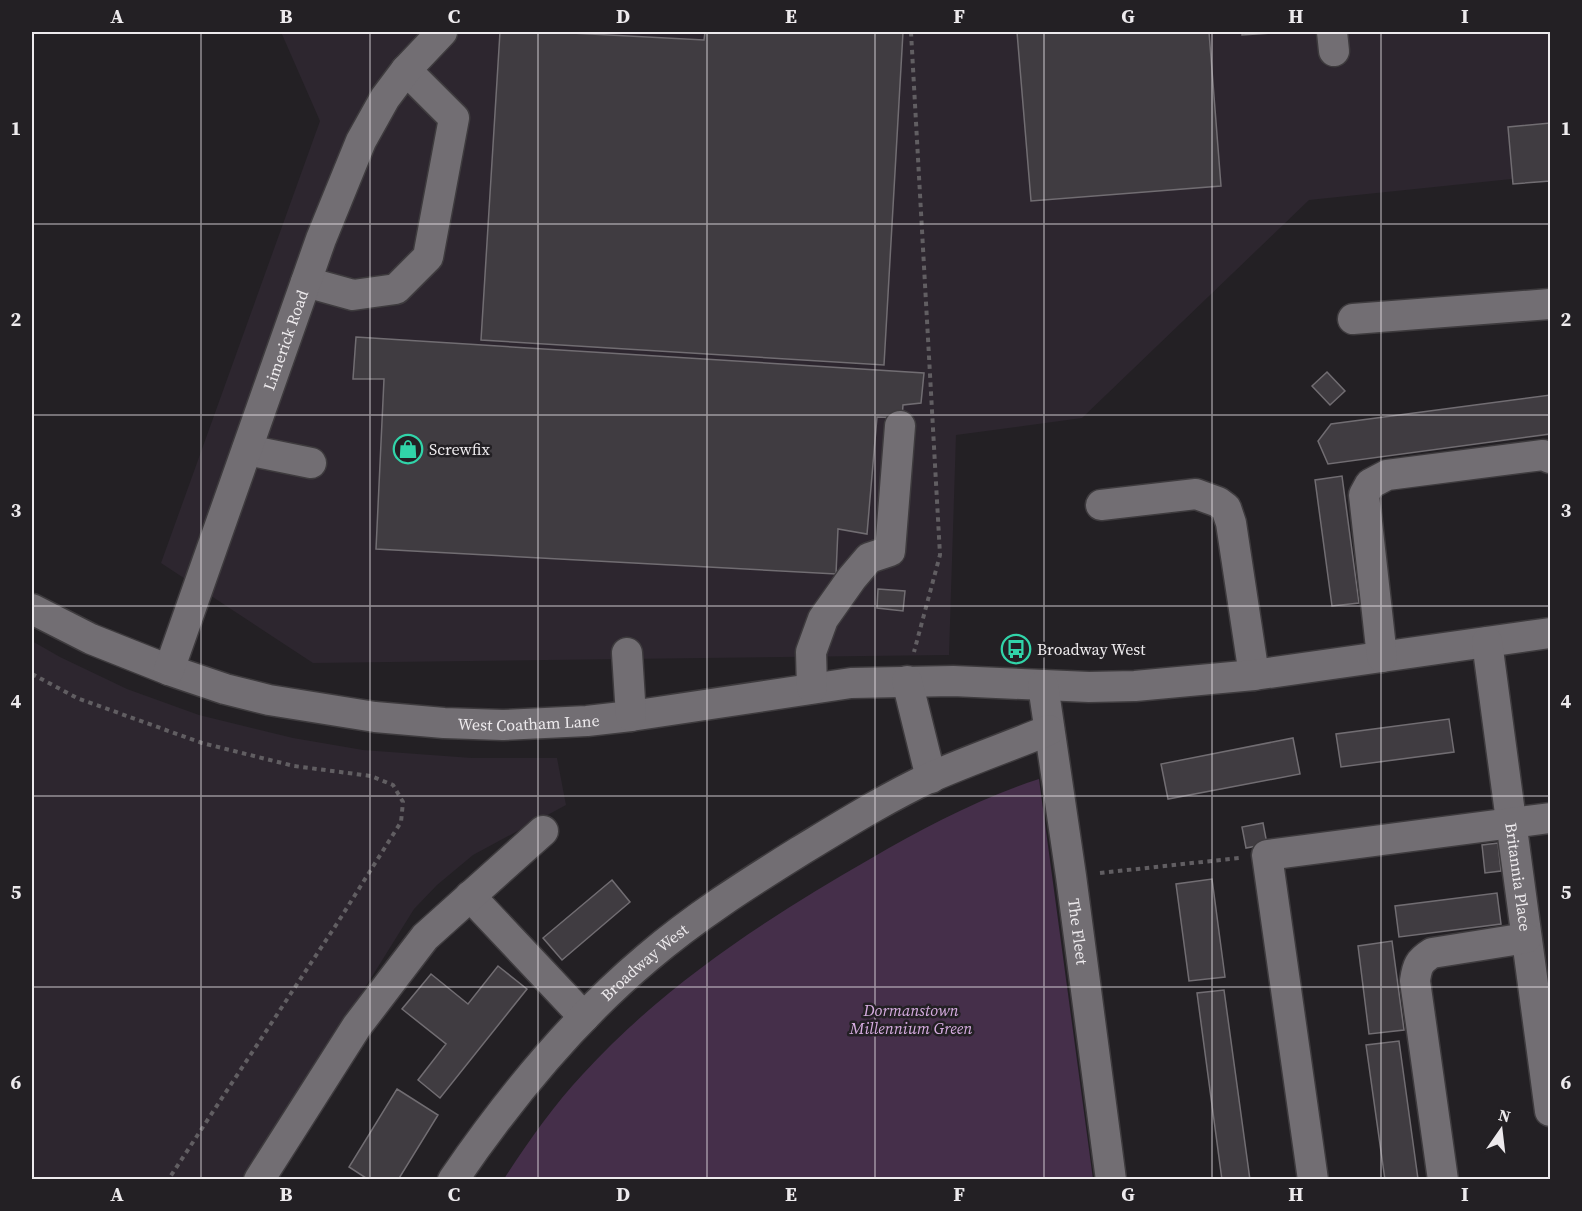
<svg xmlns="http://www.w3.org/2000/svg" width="1582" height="1211" font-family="'Source Serif 4',serif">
<rect width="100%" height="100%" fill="#232024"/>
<path fill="#2d262f" d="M 281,32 L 1550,32 L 1550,175 L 1309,200 L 1082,418 L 956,435 L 949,655 L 313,663 L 161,563 L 320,121 Z
M 32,641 L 60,657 L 127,689 L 199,715 L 293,738 L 363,750 L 472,758 L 557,758 L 566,805 L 473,855 L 437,885 L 414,909 L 246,1179 L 32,1179 Z"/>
<path fill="#452f4a" d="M 1039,779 L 1093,1179 L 504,1179 C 528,1142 553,1106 583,1074 C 664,985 767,918 870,859 C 923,828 980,798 1039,779 Z"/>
<path fill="#403c41" stroke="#716d72" stroke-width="1.5" d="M 500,32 L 552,32 L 704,40 L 705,32 L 903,32 L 884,365 L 481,340 Z
M 1017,32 L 1209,32 L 1221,186 L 1031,201 Z
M 1242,32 L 1286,32 L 1242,35 Z
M 1550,123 L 1550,181 L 1513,184 L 1508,127 Z
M 356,337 L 924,373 L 921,403 L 903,405 L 902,418 L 877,417 L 867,534 L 838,529 L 836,574 L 376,549 L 384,379 L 353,379 Z
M 1327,372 L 1345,391 L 1330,405 L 1312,386 Z
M 1550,395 L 1550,434 L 1328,464 L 1318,441 L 1331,424 Z
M 1342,476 L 1359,603 L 1332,606 L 1315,480 Z
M 878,589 L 905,591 L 903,611 L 877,608 Z
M 1449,719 L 1454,752 L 1341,767 L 1336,734 Z
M 1293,738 L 1300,774 L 1168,799 L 1161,764 Z
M 1263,823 L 1267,844 L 1246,848 L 1242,827 Z
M 1498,843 L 1501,871 L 1485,873 L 1482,845 Z
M 1212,879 L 1225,977 L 1189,981 L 1176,884 Z
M 612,880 L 630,902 L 562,960 L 543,938 Z
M 1497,893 L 1501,924 L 1399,937 L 1395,906 Z
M 1392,941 L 1404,1030 L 1369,1034 L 1358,946 Z
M 498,966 L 527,989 L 440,1098 L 418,1080 L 446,1044 L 402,1009 L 431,974 L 468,1004 Z
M 1224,990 L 1250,1180 L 1222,1180 L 1197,993 Z
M 1399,1041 L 1418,1179 L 1385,1180 L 1366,1045 Z
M 397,1089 L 438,1115 L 398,1180 L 369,1180 L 349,1167 Z"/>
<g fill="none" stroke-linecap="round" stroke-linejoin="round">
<g stroke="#3e3b3e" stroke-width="33">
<g id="minor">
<path d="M 1332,32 L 1334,51"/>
<path d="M 306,282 L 353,295 L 396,289 L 428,257 L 454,118 L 406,70"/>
<path d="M 1353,319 L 1550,304"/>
<path d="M 247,450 L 311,463"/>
<path d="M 1101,505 L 1196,494 L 1218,502 L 1226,508 L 1231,523 L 1254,675"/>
<path id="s1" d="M 32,609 L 91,639 L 169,670 L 225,689 L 269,700 L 375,717 L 444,723 L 503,725 L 587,721 L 631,716 L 851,683 L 953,681 L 1089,687 L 1135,686 L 1254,675 L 1550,633"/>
<path id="s2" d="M 1487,642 L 1550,1111"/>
<path d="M 627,653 L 631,716"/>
<path d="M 1382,657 L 1364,495 L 1370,484 L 1387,475 L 1543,455 L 1550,458"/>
<path id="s3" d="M 169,670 L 321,239 L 361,141 L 385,98 L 406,70 L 442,32"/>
<path d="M 907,681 L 931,778"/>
<path id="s4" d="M 1043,685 L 1071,876 L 1111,1180"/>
<path d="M 812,688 L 811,652 L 823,619 L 852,578 L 869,558 L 890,551 L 900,426"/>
<path d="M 470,896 L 584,1017"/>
<path d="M 259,1180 L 357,1026 L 425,937 L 543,831"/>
<path id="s5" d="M 453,1180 C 509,1098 572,1021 647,958 C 695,917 747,884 800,851 C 843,825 886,798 931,777 C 970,760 1010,746 1049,730"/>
<path d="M 1313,1180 L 1267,855 L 1550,818"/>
<path d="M 1443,1180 L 1415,981 C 1417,966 1419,961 1432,953 L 1526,938"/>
</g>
</g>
<path stroke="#615e62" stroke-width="4" stroke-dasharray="4.5 4.5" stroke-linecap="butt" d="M 911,32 L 940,555 L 914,652
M 32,674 L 77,698 L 202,743 L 294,766 L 371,776 L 393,785 L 403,802 L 401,822 L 338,922 L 168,1180
M 1100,873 L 1239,858"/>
<use href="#minor" stroke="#726e73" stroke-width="30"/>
</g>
<path fill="none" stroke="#edeaed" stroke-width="1.5" stroke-opacity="0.55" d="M 201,32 L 201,1180M 370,32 L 370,1180M 538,32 L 538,1180M 707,32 L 707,1180M 875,32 L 875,1180M 1044,32 L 1044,1180M 1212,32 L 1212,1180M 1381,32 L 1381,1180M 32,224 L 1550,224M 32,415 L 1550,415M 32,606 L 1550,606M 32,796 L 1550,796M 32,987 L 1550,987"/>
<defs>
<g id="shop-ring" transform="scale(1.5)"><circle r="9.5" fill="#232024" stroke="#31d4a9" stroke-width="1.5"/><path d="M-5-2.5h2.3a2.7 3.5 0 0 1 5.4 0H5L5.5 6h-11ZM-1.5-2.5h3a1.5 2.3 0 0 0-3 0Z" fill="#31d4a9"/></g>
<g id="bus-ring" transform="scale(1.5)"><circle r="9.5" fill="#232024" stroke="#31d4a9" stroke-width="1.5"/><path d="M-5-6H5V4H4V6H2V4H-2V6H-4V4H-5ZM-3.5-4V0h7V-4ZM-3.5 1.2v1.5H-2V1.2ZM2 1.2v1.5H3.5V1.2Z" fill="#31d4a9"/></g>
</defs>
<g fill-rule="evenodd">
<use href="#shop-ring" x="408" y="449"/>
<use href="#bus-ring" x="1016" y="649"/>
</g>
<g text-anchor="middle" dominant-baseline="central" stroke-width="5" stroke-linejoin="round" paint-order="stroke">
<g font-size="16" fill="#edeaed" stroke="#232024">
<text stroke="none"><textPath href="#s3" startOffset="350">Limerick Road</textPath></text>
<text stroke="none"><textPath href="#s1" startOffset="516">West Coatham Lane</textPath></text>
<text stroke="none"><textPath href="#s2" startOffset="237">Britannia Place</textPath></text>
<text stroke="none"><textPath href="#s4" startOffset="249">The Fleet</textPath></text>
<text stroke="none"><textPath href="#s5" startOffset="291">Broadway West</textPath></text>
</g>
<g font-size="16" fill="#edeaed" stroke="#232024" text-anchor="start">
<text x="429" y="449">Screwfix</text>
<text x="1037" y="649">Broadway West</text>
</g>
<g font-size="16" font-style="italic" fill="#d7ade1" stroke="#232024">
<text x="911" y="1010">Dormanstown<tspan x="911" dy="18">Millennium Green</tspan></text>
</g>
</g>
<rect width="1582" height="1211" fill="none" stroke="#232024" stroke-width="66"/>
<g transform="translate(1501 1130) rotate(14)" stroke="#232024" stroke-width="4.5" paint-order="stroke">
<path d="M0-4.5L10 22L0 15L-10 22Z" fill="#edeaed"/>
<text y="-9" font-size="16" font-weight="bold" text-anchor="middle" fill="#edeaed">N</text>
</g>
<rect x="33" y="33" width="1516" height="1145" fill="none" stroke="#edeaed" stroke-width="2"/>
<g font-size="20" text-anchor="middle" font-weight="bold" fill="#edeaed">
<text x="117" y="23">A</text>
<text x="286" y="23">B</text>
<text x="454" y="23">C</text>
<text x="623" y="23">D</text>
<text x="791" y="23">E</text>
<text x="959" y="23">F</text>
<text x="1128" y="23">G</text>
<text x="1296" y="23">H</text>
<text x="1465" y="23">I</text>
<text x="16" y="135">1</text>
<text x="1566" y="135">1</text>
<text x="16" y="326">2</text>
<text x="1566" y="326">2</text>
<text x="16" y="517">3</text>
<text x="1566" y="517">3</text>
<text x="16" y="708">4</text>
<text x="1566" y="708">4</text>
<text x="16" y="899">5</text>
<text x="1566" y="899">5</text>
<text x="16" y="1089">6</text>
<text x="1566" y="1089">6</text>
<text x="117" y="1201">A</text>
<text x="286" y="1201">B</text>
<text x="454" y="1201">C</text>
<text x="623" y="1201">D</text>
<text x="791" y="1201">E</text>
<text x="959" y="1201">F</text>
<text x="1128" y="1201">G</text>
<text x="1296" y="1201">H</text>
<text x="1465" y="1201">I</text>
</g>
</svg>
